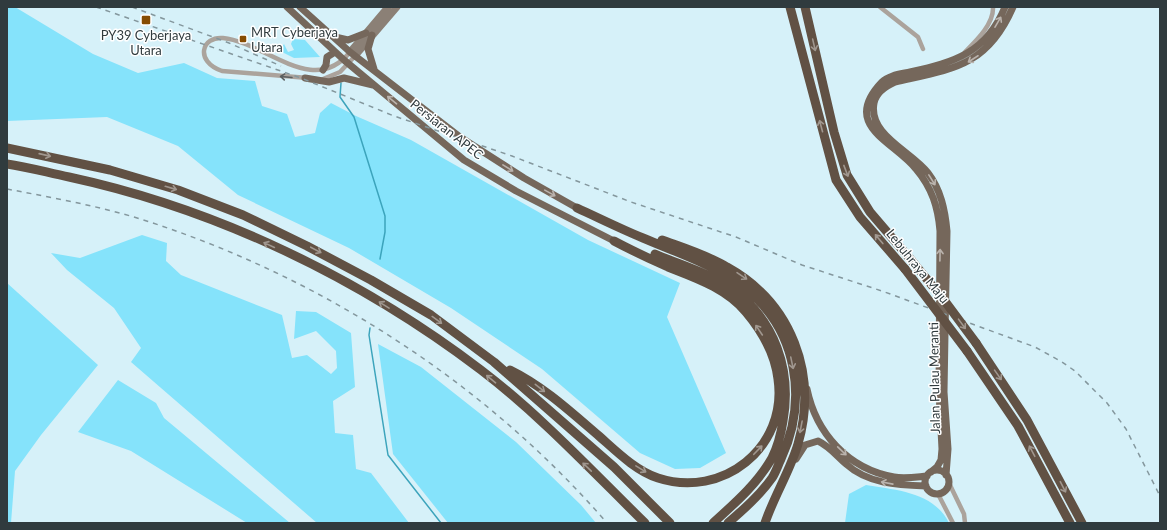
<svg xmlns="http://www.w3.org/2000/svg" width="1167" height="530" font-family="Lato,sans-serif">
<rect width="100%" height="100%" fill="#d6f1f9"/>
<path fill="#85e3fb" d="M 7,7 L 15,7 L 93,54 L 138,73 L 184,63 L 217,78 L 255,81 L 262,106 L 287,114 L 295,137 L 315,133 L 320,113 L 331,103 L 356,116 L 411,140 L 588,240 L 680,283 L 667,317 L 726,453 L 700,468 L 675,469 L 640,453 L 542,369 L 451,308 L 349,248 L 238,195 L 178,146 L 107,117 L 7,121 Z
M 293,39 L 305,40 L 320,57 L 294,58 L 280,51 L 284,44 L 288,52 L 294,50 L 291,44 Z
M 142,235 L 167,243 L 166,261 L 181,275 L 282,315 L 292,358 L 307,355 L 331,374 L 337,368 L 336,351 L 316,331 L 294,339 L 296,311 L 316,312 L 351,333 L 355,387 L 333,401 L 335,433 L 353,435 L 356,469 L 371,473 L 409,523 L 317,523 L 131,362 L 141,348 L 114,308 L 67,270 L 51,253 L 80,258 Z
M 7,283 L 98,365 L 41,435 L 15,471 L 11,523 L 7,523 Z
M 378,344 L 421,367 L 516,442 L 581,505 L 596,523 L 448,523 L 393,454 Z
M 118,380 L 156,403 L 164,418 L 290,523 L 247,523 L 131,451 L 78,432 Z
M 866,485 C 896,490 934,492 949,523 L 845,523 L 849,494 Z"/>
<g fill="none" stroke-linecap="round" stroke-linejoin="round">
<path stroke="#3ca4bc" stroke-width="1.5" d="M 341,83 L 340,97 L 354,117 L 385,216 L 385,232 L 380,259
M 370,328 L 369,335 L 388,455 L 441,523"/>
<path stroke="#aba39c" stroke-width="4.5" d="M 880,7 L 918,37 L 923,49
M 965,52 C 976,41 994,24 993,7
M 308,78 L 222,71 C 194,61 202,36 223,38 C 265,42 313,98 350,52
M 323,79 L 340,72 L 355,56
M 949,483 L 964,514 L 965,523
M 938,494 L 953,523"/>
<path stroke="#8b8076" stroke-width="7" d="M 350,52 L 388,7
M 355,56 L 397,7"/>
<path stroke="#75675b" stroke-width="7" d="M 287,7 L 344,60 L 464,160 L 516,191 L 614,241
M 300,7 L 350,52 L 460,137 L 524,178 L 577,208
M 372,35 L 368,49 L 374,69
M 335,37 L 348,40 L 366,33
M 323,70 L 326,65 L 327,57 L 335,52
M 305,78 L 329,82 L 344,78 L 373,85
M 807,389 C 816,433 848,469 894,477 C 905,479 916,477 927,476
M 796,459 L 805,445 L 818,441 C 829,446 837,456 846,464 C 868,484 898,485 926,486
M925 482a12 12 0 1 1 24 0a12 12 0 1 1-24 0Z
M 931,472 L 937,467 L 941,460 L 942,449 L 939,391 L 940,231 C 938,207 932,188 916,169 C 894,141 840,126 882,82 C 889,75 901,74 910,72 C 955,62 986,53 1005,7
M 946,475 L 948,449 L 944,392 L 945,333 L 947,231 C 945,210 941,190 928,173 C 911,151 868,135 874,103 C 876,93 886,86 895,82 C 952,69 987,67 1013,7"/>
<path stroke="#615144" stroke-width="9" d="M 790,7 L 836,180 L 860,217 L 905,269
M 805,7 L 834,132 L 847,175 L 870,212 L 912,261
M 7,148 L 110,170 L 178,190 L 243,215 L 307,246 L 371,280 L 431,315 L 494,362 L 614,467 L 670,523
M 7,164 C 28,167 49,173 69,177 C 217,209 360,278 481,370 C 540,415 592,471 645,523
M 577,208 C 599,218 621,229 643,238 C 678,253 716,265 746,289 C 798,331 808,400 781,459 C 778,465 776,472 772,478 C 760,495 744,509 728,523
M 662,240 C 684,248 707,255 727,267 C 792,303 818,374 798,444 C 790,471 774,496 765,523
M 655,254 C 680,265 709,273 732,289 C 775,320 792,370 783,421 C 781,434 778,446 772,458 C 757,484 735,503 713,523
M 976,343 L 1027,420 L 1082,523
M 967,351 L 1018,426 L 1070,523
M 510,370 C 543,386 571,412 599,436 C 616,451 636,471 658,478 C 722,499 788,448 778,379 C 775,354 762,331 746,312 C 726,288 696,278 668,267 C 650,259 631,250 614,241"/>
<path stroke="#84979d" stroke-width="1.5" stroke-dasharray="5 5" stroke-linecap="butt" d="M 96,7 L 301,78 L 394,116 L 512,156 L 631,202 L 736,237 L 802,265 L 882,291 L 1035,347 L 1062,362 L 1075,371 L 1107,403 L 1126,429 L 1160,496
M 132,7 L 229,43 L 281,66
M 7,189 C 49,197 93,205 134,217 C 315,273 483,380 607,523"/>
<path stroke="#615144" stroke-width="9" d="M 912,261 L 944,300 L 976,343
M 905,269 L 967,351"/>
</g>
<defs><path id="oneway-shaft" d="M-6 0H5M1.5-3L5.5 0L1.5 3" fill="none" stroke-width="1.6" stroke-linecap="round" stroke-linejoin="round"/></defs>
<g stroke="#bab3ad">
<use href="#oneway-shaft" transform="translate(998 22) rotate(-60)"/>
<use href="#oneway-shaft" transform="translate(973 59) rotate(147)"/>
<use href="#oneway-shaft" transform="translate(392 100) rotate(-140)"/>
<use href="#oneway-shaft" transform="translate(508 168) rotate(32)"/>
<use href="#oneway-shaft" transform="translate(932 180) rotate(58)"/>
<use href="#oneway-shaft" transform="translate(550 193) rotate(29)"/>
<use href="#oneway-shaft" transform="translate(940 255) rotate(-89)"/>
<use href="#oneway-shaft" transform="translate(842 451) rotate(44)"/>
<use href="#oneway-shaft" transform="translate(887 483) rotate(-169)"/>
</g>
<g stroke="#a0978f">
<use href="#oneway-shaft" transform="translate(814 45) rotate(77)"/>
<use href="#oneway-shaft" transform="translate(821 126) rotate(-105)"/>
<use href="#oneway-shaft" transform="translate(45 155) rotate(13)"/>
<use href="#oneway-shaft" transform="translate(846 171) rotate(69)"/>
<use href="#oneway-shaft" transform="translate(171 188) rotate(16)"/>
<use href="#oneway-shaft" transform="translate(879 239) rotate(-130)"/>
<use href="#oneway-shaft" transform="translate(269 245) rotate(-155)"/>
<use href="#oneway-shaft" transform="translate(316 250) rotate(28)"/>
<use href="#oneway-shaft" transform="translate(742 276) rotate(34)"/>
<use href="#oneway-shaft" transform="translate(384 305) rotate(-148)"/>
<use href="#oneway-shaft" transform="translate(437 320) rotate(36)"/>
<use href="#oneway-shaft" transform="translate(962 324) rotate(54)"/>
<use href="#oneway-shaft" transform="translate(759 330) rotate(-124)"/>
<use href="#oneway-shaft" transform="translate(792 363) rotate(78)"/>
<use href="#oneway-shaft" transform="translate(998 375) rotate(55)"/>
<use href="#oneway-shaft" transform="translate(491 379) rotate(-140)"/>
<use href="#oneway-shaft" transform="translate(540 388) rotate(38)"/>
<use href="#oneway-shaft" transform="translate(801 427) rotate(101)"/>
<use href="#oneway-shaft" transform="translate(758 450) rotate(-46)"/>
<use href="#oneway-shaft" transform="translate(1032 451) rotate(-118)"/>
<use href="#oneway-shaft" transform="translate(587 467) rotate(-136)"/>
<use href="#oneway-shaft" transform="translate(641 469) rotate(31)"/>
<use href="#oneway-shaft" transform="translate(1063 487) rotate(63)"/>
</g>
<use stroke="#5b5f5f" href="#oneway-shaft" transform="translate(286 77) rotate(-175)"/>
<g fill="#864c02" stroke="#fff" stroke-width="1.5">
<rect x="141" y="15" width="10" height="10" rx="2"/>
<rect x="239" y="35" width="8" height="8" rx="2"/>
</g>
<g text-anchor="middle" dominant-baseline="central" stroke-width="3" stroke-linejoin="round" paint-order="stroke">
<g font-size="13" fill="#303b3e" stroke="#fff" text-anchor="start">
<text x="251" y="32">MRT Cyberjaya<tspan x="251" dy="15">Utara</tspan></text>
<text x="146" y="35" text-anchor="middle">PY39 Cyberjaya<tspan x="146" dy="15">Utara</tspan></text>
</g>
<g font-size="13" fill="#303b3e" stroke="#fff">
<text transform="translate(447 129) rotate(38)">Persiaran APEC</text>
<text transform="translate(918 266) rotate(51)">Lebuhraya Maju</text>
<text transform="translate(934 378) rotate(-91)">Jalan Pulau Meranti</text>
</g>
</g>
<rect width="1167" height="530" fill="none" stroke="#303b3e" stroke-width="16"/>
</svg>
